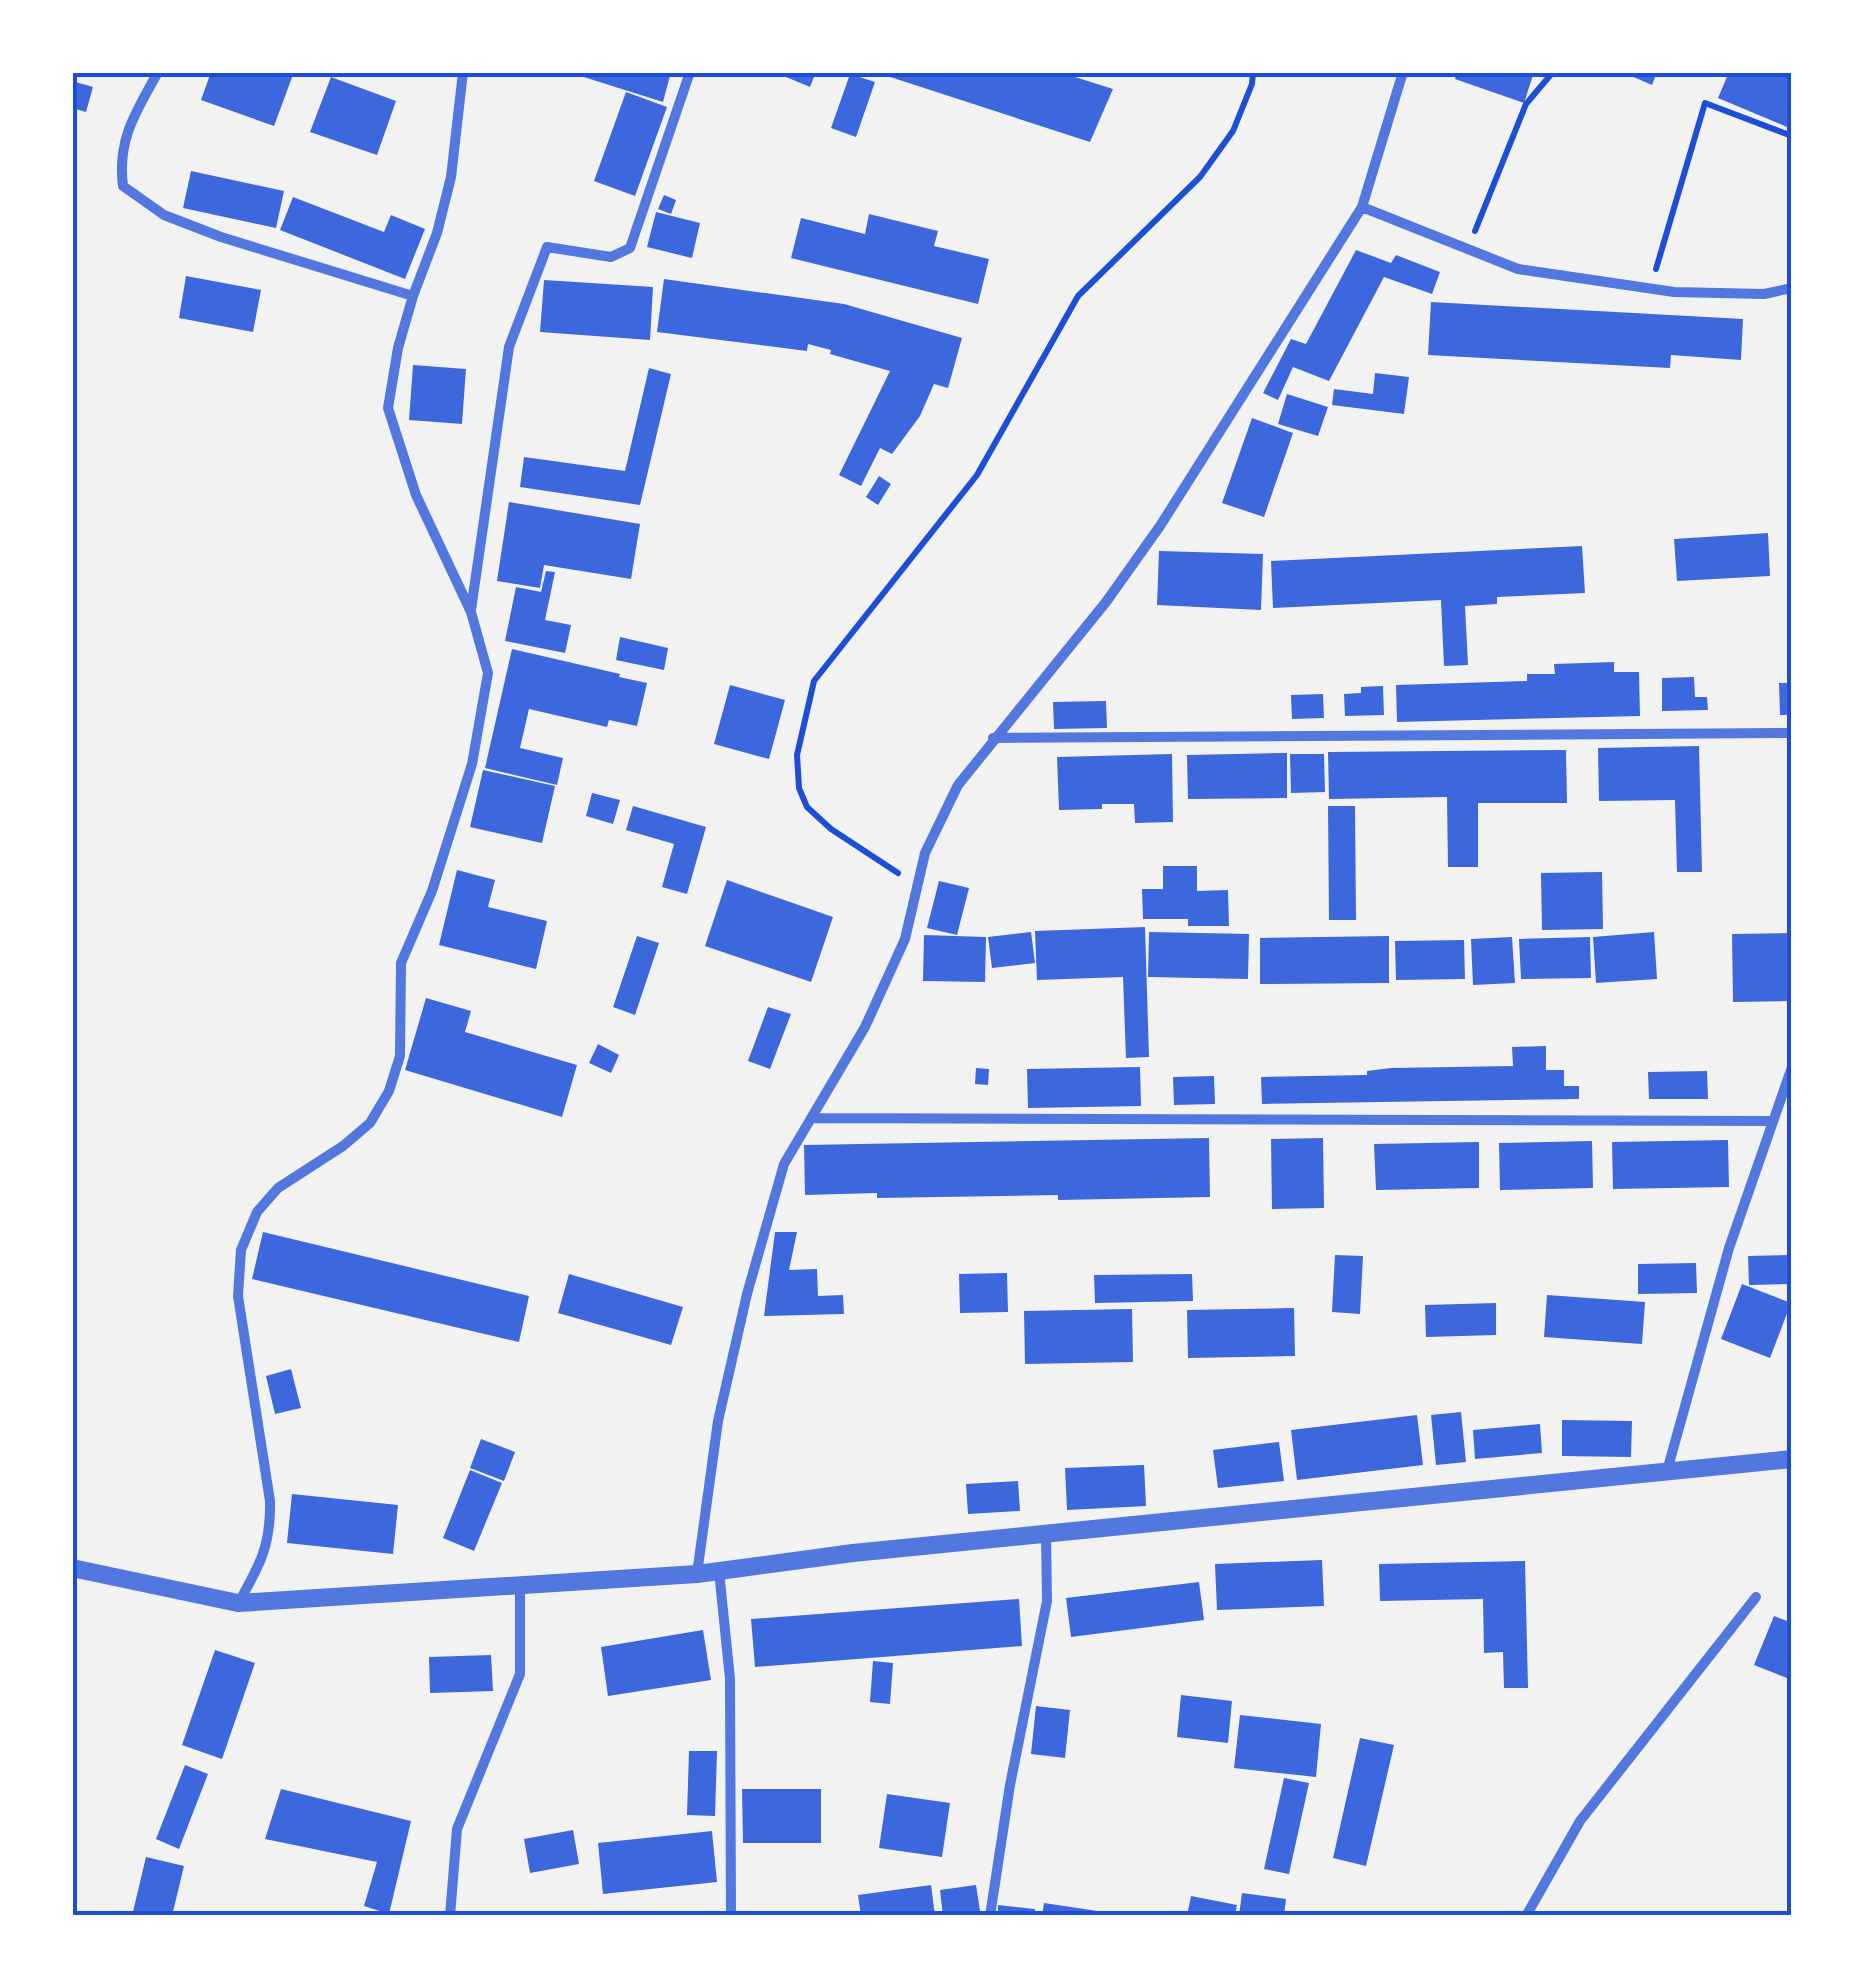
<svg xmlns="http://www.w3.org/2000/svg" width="1864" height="1988" font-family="'PT Sans',sans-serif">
<rect width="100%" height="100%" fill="#f2f2f2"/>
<path fill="#3d67dc" d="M 211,72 L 294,72 L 274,126 L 201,100 Z
M 568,72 L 671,72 L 663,102 Z
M 774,72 L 816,72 L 810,87 Z
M 1059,72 L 1113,89 L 1090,142 L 878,73 Z
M 1457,72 L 1534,72 L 1524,103 L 1455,79 Z
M 1622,72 L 1657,72 L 1652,85 Z
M 1729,72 L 1777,72 L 1792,79 L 1792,129 L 1718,98 Z
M 850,74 L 875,82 L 856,137 L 831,128 Z
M 331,77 L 396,101 L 377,155 L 310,132 Z
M 72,81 L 93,87 L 86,112 L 72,108 Z
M 626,92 L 667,107 L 635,196 L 594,181 Z
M 191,171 L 284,191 L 276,228 L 183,208 Z
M 664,195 L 676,200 L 671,214 L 658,209 Z
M 293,197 L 384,232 L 391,215 L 425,229 L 405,279 L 280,230 Z
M 656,212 L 700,223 L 692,258 L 647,247 Z
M 869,214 L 938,231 L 934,246 L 989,259 L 978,304 L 791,258 L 801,218 L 865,234 Z
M 1356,250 L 1391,263 L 1396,255 L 1440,272 L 1432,294 L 1384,277 L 1329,381 L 1293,367 L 1278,400 L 1263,393 L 1291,339 L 1306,344 Z
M 186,276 L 261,290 L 253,332 L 179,318 Z
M 664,279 L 844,304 L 962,338 L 948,388 L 934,384 L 920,416 L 892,454 L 880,448 L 861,486 L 839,475 L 890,371 L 830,354 L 831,350 L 808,344 L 807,351 L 657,332 Z
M 544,280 L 653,287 L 650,340 L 540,332 Z
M 1431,302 L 1743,319 L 1741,360 L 1671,355 L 1670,368 L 1428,355 Z
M 413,365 L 466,369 L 462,424 L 409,420 Z
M 649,368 L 671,374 L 640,505 L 520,487 L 524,457 L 625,471 Z
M 1375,373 L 1409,377 L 1404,414 L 1332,405 L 1334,389 L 1373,394 Z
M 1287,394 L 1328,407 L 1318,436 L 1278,424 Z
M 1252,418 L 1293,433 L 1264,517 L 1222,503 Z
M 879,476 L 891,484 L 878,505 L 866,497 Z
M 509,502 L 640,524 L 631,579 L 544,565 L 540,588 L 497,581 Z
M 1768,533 L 1770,576 L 1677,581 L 1674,539 Z
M 1582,546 L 1585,593 L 1497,597 L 1497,604 L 1465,606 L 1468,665 L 1444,666 L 1441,600 L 1273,608 L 1271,561 Z
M 1159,551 L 1263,554 L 1261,610 L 1157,605 Z
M 546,571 L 555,572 L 545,620 L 571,625 L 565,653 L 505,641 L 516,587 L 541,592 Z
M 620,637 L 668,648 L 664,670 L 616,660 Z
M 512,649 L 620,674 L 619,677 L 647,683 L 637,726 L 609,720 L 607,727 L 529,709 L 520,748 L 563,758 L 557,785 L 485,768 Z
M 1614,662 L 1614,672 L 1639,672 L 1640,716 L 1397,722 L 1396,685 L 1527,681 L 1527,674 L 1555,674 L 1554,664 Z
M 1694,677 L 1695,697 L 1707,697 L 1708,710 L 1662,711 L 1662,678 Z
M 1779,683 L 1792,683 L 1792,715 L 1780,715 Z
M 730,685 L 785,700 L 769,759 L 714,744 Z
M 1383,686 L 1384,715 L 1345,716 L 1344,694 L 1361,693 L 1361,687 Z
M 1323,694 L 1324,718 L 1292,719 L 1291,695 Z
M 1106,701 L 1107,728 L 1054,729 L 1053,702 Z
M 1699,746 L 1702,872 L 1677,872 L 1675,800 L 1599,801 L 1598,748 Z
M 1566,750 L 1567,803 L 1478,803 L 1478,867 L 1448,867 L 1447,797 L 1329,799 L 1328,752 Z
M 1287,753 L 1287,798 L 1188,799 L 1187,755 Z
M 1172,754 L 1173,822 L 1135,823 L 1134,804 L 1102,804 L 1102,809 L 1059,810 L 1057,757 Z
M 1290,754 L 1324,754 L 1325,792 L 1291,793 Z
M 483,770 L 555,786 L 542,843 L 470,827 Z
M 592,793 L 620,800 L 613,824 L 586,816 Z
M 633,806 L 706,827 L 687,894 L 662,887 L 674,844 L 626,830 Z
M 1328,806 L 1355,806 L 1356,920 L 1329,920 Z
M 1163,866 L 1197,866 L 1197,891 L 1228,890 L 1229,926 L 1188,926 L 1188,919 L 1143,919 L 1142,889 L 1163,889 Z
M 457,870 L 495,880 L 488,907 L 547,921 L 536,969 L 439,945 Z
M 1602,872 L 1603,929 L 1542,930 L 1541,873 Z
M 727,880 L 833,917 L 811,982 L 705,946 Z
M 939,881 L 969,888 L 957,935 L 927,928 Z
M 1145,927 L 1149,1057 L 1126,1058 L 1123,977 L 1037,980 L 1035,931 Z
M 1031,932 L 1035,963 L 992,968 L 988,937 Z
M 1149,932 L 1249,934 L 1248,979 L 1148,977 Z
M 1654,932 L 1657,979 L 1596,983 L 1593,937 Z
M 1792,933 L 1792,1001 L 1733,1002 L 1732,934 Z
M 924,935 L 986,937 L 985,982 L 923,981 Z
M 637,936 L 659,943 L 635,1015 L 613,1007 Z
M 1389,936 L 1389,983 L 1260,984 L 1260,938 Z
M 1512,937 L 1515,983 L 1473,985 L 1471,939 Z
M 1590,937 L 1591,978 L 1521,979 L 1519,939 Z
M 1464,940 L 1465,979 L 1396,980 L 1395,941 Z
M 426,998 L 471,1011 L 465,1032 L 577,1065 L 562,1117 L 405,1070 Z
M 768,1007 L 791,1014 L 770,1069 L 748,1061 Z
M 598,1044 L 619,1055 L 611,1073 L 589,1063 Z
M 1546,1046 L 1546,1070 L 1564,1070 L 1564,1086 L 1579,1086 L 1579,1099 L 1262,1104 L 1261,1077 L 1367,1075 L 1367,1071 L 1391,1068 L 1513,1066 L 1512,1047 Z
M 1140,1067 L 1141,1106 L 1028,1108 L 1027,1069 Z
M 976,1068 L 989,1069 L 988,1085 L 975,1084 Z
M 1707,1071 L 1708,1099 L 1649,1099 L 1648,1072 Z
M 1214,1076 L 1215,1104 L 1174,1105 L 1173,1077 Z
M 1209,1138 L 1210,1197 L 1058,1200 L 1058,1195 L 877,1198 L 877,1193 L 805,1195 L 804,1145 Z
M 1323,1138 L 1324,1208 L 1272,1209 L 1271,1139 Z
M 1728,1140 L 1729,1187 L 1613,1189 L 1612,1142 Z
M 1592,1141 L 1593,1188 L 1500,1190 L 1499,1143 Z
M 1479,1142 L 1479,1188 L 1376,1190 L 1374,1144 Z
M 263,1232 L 529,1296 L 519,1342 L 252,1279 Z
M 775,1232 L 797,1232 L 789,1270 L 817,1269 L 818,1296 L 843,1295 L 844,1314 L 764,1316 Z
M 1335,1255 L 1363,1256 L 1360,1314 L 1332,1312 Z
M 1792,1255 L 1792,1284 L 1749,1285 L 1748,1256 Z
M 1696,1263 L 1697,1293 L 1638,1294 L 1638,1264 Z
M 1007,1273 L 1008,1312 L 960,1313 L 959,1274 Z
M 569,1274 L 683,1307 L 671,1345 L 558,1313 Z
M 1192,1274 L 1193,1301 L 1095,1303 L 1094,1275 Z
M 1742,1284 L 1791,1303 L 1770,1358 L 1721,1339 Z
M 1547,1295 L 1645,1302 L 1642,1344 L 1544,1337 Z
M 1496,1303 L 1496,1335 L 1426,1337 L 1425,1305 Z
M 1294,1308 L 1295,1356 L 1188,1358 L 1187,1310 Z
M 1132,1309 L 1133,1362 L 1025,1364 L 1024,1311 Z
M 291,1369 L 301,1408 L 275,1414 L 266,1376 Z
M 1461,1412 L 1466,1462 L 1436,1465 L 1431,1415 Z
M 1417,1415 L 1423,1465 L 1297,1480 L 1291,1430 Z
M 1562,1420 L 1632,1421 L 1631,1457 L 1562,1456 Z
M 1540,1424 L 1542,1453 L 1475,1459 L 1473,1430 Z
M 481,1439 L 515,1452 L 504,1481 L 470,1468 Z
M 1279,1442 L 1284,1481 L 1218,1488 L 1213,1450 Z
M 1144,1465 L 1146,1506 L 1067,1510 L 1065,1468 Z
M 470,1470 L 502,1483 L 474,1551 L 443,1538 Z
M 1018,1481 L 1020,1511 L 968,1514 L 966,1484 Z
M 292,1494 L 398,1505 L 393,1554 L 287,1543 Z
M 1322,1560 L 1324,1606 L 1217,1610 L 1215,1564 Z
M 1525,1561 L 1528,1688 L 1504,1688 L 1503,1652 L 1484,1653 L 1483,1599 L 1380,1601 L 1379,1564 Z
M 1199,1582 L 1204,1620 L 1071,1637 L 1066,1598 Z
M 1019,1599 L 1022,1646 L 755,1667 L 751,1619 Z
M 1774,1616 L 1792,1623 L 1792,1680 L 1754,1665 Z
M 703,1630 L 711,1680 L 608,1696 L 601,1647 Z
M 215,1650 L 255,1663 L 222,1759 L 182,1745 Z
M 491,1655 L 493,1691 L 430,1693 L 429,1657 Z
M 873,1661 L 893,1663 L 890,1704 L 870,1702 Z
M 1181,1695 L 1232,1701 L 1228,1743 L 1177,1737 Z
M 1036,1706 L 1070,1710 L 1065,1758 L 1031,1754 Z
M 1240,1715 L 1321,1724 L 1316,1777 L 1234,1768 Z
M 1360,1738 L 1394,1745 L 1366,1866 L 1333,1858 Z
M 689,1751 L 717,1751 L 715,1816 L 687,1815 Z
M 185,1765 L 208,1774 L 179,1849 L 156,1839 Z
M 1284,1778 L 1309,1783 L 1289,1874 L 1264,1869 Z
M 281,1789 L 411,1821 L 389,1914 L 364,1906 L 377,1862 L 265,1839 Z
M 742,1789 L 821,1789 L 821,1843 L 743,1843 Z
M 887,1794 L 950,1803 L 942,1857 L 879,1848 Z
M 573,1830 L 579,1864 L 530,1873 L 524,1839 Z
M 712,1831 L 717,1882 L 603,1894 L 598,1843 Z
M 146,1857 L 184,1866 L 172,1916 L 132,1916 Z
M 931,1885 L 935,1916 L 861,1916 L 858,1895 Z
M 976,1885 L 980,1911 L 943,1916 L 940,1890 Z
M 1242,1893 L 1286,1899 L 1284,1916 L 1239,1916 Z
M 1191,1896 L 1237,1905 L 1235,1916 L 1187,1916 Z
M 1044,1903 L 1111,1913 L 1111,1916 L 1042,1916 Z
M 998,1905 L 1035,1909 L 1035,1916 L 998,1916 Z"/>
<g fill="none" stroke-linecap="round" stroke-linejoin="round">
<path stroke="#1d4ed8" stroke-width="6" d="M 1475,231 L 1526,104 L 1553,72
M 1656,269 L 1705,103 L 1792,136
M 898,873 L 831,829 L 807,807 L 799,788 L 797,755 L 814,681 L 977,475 L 1078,296 L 1200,177 L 1233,131 L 1252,84 L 1253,72"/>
<path stroke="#5277de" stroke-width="10" d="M 158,72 C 136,112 117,139 123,186 L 164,215 L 221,237 L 413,296
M 1362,207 L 1403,72
M 471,610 L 509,347 L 547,247 L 611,257 L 630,248 L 690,72
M 993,738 L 1792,733
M 811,1118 L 1773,1121
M 1667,1471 L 1729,1248 L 1792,1067
M 719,1571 L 730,1679 L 731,1916
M 697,1574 L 718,1421 L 747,1294 L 784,1164 L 865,1027 L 905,939 L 925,853 L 958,785 L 1106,602 L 1160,526 L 1362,207 L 1518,269 L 1674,292 L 1764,294 L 1792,288
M 239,1602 C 260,1565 271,1545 270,1501 L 238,1296 L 241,1250 L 257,1212 L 278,1188 L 343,1146 L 370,1123 L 389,1091 L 400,1056 L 401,963 L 432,891 L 472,764 L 488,673 L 471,612 L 416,495 L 388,408 L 398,348 L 413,296 L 437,233 L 451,177 L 463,72
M 450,1916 L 457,1829 L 520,1674 L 520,1585
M 990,1916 L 1010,1785 L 1047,1601 L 1046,1534
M 1526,1916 L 1580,1821 L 1756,1597"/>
<path stroke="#5277de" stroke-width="18" d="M 72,1568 L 238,1603 L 697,1574 L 853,1553 L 1792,1459"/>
</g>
<rect width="1864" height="1988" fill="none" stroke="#ffffff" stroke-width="150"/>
<rect x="75" y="75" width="1714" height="1838" fill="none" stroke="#1d4ed8" stroke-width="4"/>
</svg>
